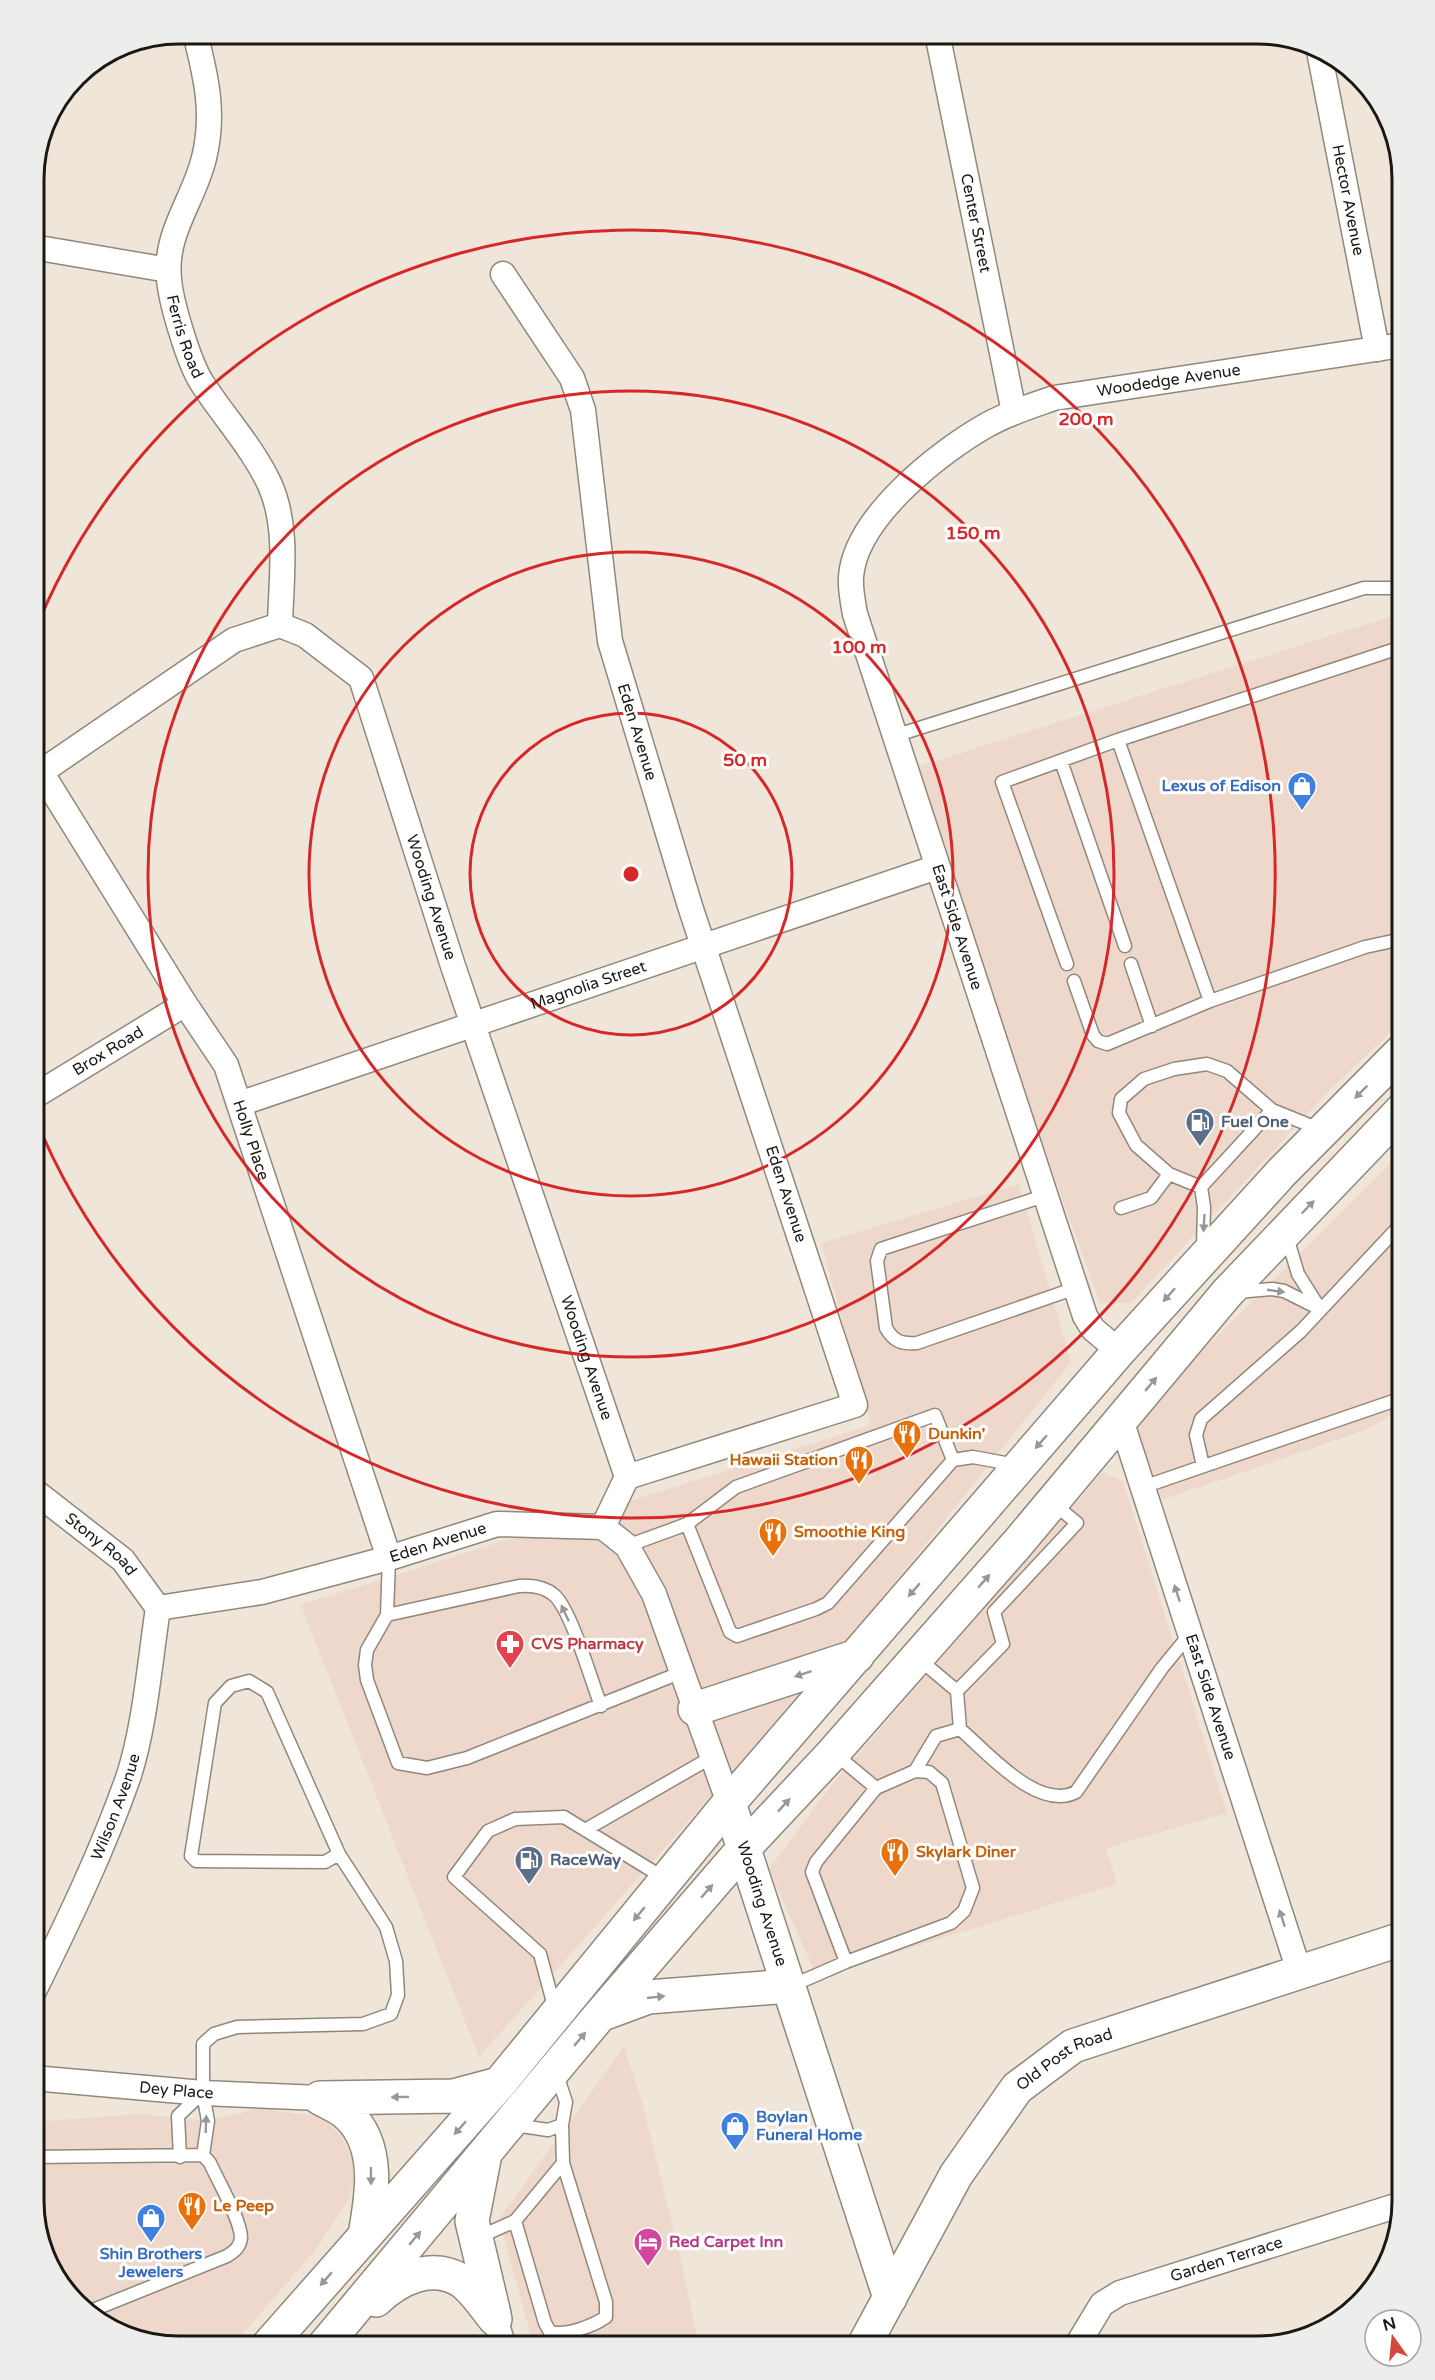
<svg xmlns="http://www.w3.org/2000/svg" width="1435" height="2380" font-family="'Varela Round',sans-serif">
<rect width="100%" height="100%" fill="#efe5d8"/>
<path fill="#eed8cc" d="M 1402,613 L 1402,1021 L 1329,1091 L 1131,1303 L 1100,1303 L 907,770 Z
M 1402,1151 L 1402,1409 L 1365,1430 L 1162,1500 L 1134,1420 Z
M 1019,1184 L 1071,1362 L 844,1646 L 479,2057 L 301,1605 L 871,1425 L 821,1243 Z
M 1102,1473 L 1123,1481 L 1227,1813 L 1106,1848 L 1117,1884 L 817,1977 L 769,1869 L 830,1787 Z
M 624,2047 L 641,2098 L 682,2264 L 699,2347 L 534,2347 L 499,2219 Z
M 256,2109 L 321,2116 L 343,2138 L 353,2163 L 353,2183 L 347,2203 L 313,2253 L 231,2347 L 169,2347 L 98,2323 L 48,2266 L 33,2202 L 33,2122 L 140,2114 L 208,2121 Z"/>
<g fill="none" stroke-linecap="round" stroke-linejoin="round">
<g stroke="#90887c" stroke-width="15">
<path id="lane" d="M 894,736 L 1364,588 L 1402,588
M 1061,761 L 1125,946
M 1067,964 L 1002,782 L 1118,740
M 1131,964 L 1152,1026
M 1074,981 L 1093,1035 L 1098,1041 L 1107,1044 L 1210,1001 L 1365,947 L 1402,939
M 1210,1001 L 1118,740 L 1402,647
M 1201,1187 L 1169,1174 L 1136,1145 L 1119,1113 L 1121,1099 L 1144,1079 L 1174,1069 L 1207,1064 L 1227,1071 L 1272,1110 L 1319,1129
M 1201,1187 L 1272,1110
M 1201,1187 L 1204,1207 L 1203,1248
M 1047,1195 L 881,1249 L 877,1261 L 886,1328 C 894,1342 902,1344 917,1343 L 1076,1288
M 1121,1208 L 1151,1198 L 1169,1174
M 1287,1237 L 1298,1274 L 1320,1309
M 1237,1292 L 1272,1289 L 1284,1291 L 1320,1309
M 1203,1466 L 1196,1435 L 1201,1419 L 1301,1331 L 1402,1223
M 1143,1487 L 1402,1398
M 687,1524 L 736,1487 L 935,1415 L 953,1460
M 627,1546 L 687,1524 L 730,1632 L 737,1636 L 816,1609 L 828,1603 L 953,1460 L 973,1457 L 1016,1465
M 389,1558 L 387,1615 L 367,1650 L 365,1665 L 367,1680 L 398,1763 L 427,1768 L 467,1758 L 682,1672
M 387,1615 L 519,1586 C 531,1585 544,1586 554,1595 C 571,1609 592,1683 601,1706
M 919,1659 L 957,1691
M 960,1729 L 957,1691 L 1003,1644 L 994,1612 L 1077,1523 L 1053,1503
M 834,1753 L 876,1788
M 915,1771 L 936,1736 L 960,1729 C 987,1752 1038,1812 1076,1792 L 1162,1668 L 1190,1634
M 585,1830 L 712,1757
M 791,1986 L 846,1962 L 812,1872 L 816,1862 L 876,1788 L 915,1771 L 929,1772 L 942,1783 L 973,1888 L 964,1911 L 951,1923 L 846,1962
M 555,2010 L 540,1954 L 454,1877 L 488,1831 L 515,1819 L 564,1817 L 664,1878
M 514,2125 L 548,2130 L 562,2125 L 566,2102 L 556,2072
M 203,2155 L 208,2121 L 203,2093 L 203,2044 L 214,2034 L 237,2027 L 363,2024 L 391,2014 L 398,1995 L 396,1961 L 386,1927 L 339,1854 L 267,1692 L 249,1681 L 231,1686 L 215,1703 L 191,1856 L 196,1861 L 325,1862 L 339,1854
M 33,2157 L 203,2155 L 210,2163 C 218,2181 241,2220 241,2238 C 240,2248 233,2252 227,2256 L 88,2312
M 180,2157 L 178,2116 L 202,2093
M 515,2221 L 545,2323 L 550,2332 C 566,2336 593,2326 606,2317 L 606,2302 L 563,2163
M 477,2238 L 515,2221 L 563,2163 L 562,2125"/>
</g>
<g stroke="#90887c" stroke-width="27">
<g id="street">
<path id="s1" d="M 195,33 C 206,76 215,114 204,158 C 194,200 164,233 169,279 C 171,303 189,363 202,383 C 224,417 253,448 270,485 C 289,528 281,580 280,625"/>
<path id="s2" d="M 937,33 L 1014,412"/>
<path id="s3" d="M 1319,51 L 1377,349"/>
<path d="M 33,247 L 168,270"/>
<path id="s4" d="M 33,759 L 185,1004 L 226,1065 L 389,1558"/>
<path id="s5" d="M 41,772 L 234,640 L 280,625 L 305,635 L 361,678 L 453,966 L 627,1477"/>
<path id="s6" d="M 33,1097 L 185,1004"/>
<path id="s7" d="M 239,1104 L 937,867"/>
<path id="s8" d="M 1119,1351 L 1093,1329 L 1085,1316 L 855,614 C 853,602 850,589 851,577 C 855,518 939,452 987,425 C 1008,413 1031,406 1054,398 L 1402,345"/>
<path id="s9" d="M 1121,1420 L 1300,1974"/>
<path id="s10" d="M 33,1490 L 123,1560 L 158,1608"/>
<path d="M 603,1527 L 627,1546 L 654,1594 L 729,1803"/>
<path id="s11" d="M 158,1608 L 262,1592 L 389,1558 L 497,1524 L 603,1527 L 627,1477 L 855,1405 L 690,906 L 610,641 L 583,410 L 572,378 L 503,274"/>
<path id="s12" d="M 33,1993 C 68,1922 103,1850 129,1775 C 145,1725 150,1661 158,1608"/>
<path id="s13" d="M 33,2078 L 203,2093 L 320,2098"/>
<path d="M 495,2319 L 504,2347"/>
<path id="s14" d="M 1076,2347 L 1102,2304 L 1120,2293 L 1402,2204"/>
</g>
</g>
<g stroke="#90887c" stroke-width="36">
<g id="secondary">
<path id="s15" d="M 729,1803 L 890,2298"/>
<path id="s16" d="M 863,2347 L 956,2175 L 1017,2088 L 1073,2046 L 1402,1939"/>
</g>
</g>
<g stroke="#90887c" stroke-width="36">
<path id="highway" d="M 695,1709 L 857,1656
M 602,2014 L 648,1997 L 789,1986
M 320,2098 L 454,2096 L 499,2084
M 320,2098 C 329,2103 341,2108 348,2115 C 381,2146 372,2196 365,2235
M 484,2159 L 472,2221 L 494,2314
M 376,2300 C 398,2279 430,2263 460,2280 C 473,2288 485,2307 495,2319
M 267,2347 L 499,2084 L 729,1803 L 1119,1351 L 1282,1172 L 1402,1051
M 323,2347 L 600,2015 L 745,1847 L 833,1753 L 1018,1543 L 1227,1293 L 1402,1110"/>
</g>
<use href="#lane" stroke="#fff" stroke-width="12"/>
<use href="#street" stroke="#fff" stroke-width="24"/>
<use href="#secondary" stroke="#fff" stroke-width="33"/>
<use href="#highway" stroke="#fff" stroke-width="33"/>
</g>
<defs><path id="oneway-solid" d="M-6-.8H1V-3.2L6.5 0L1 3.2V.8H-6Z" transform="scale(1.5)"/></defs>
<g fill="#989795">
<use href="#oneway-solid" transform="translate(1361 1092) rotate(135)"/>
<use href="#oneway-solid" transform="translate(1308 1207) rotate(-46)"/>
<use href="#oneway-solid" transform="translate(1204 1223) rotate(93)"/>
<use href="#oneway-solid" transform="translate(1276 1291) rotate(8)"/>
<use href="#oneway-solid" transform="translate(1169 1295) rotate(132)"/>
<use href="#oneway-solid" transform="translate(1151 1384) rotate(-50)"/>
<use href="#oneway-solid" transform="translate(1041 1442) rotate(131)"/>
<use href="#oneway-solid" transform="translate(984 1581) rotate(-49)"/>
<use href="#oneway-solid" transform="translate(914 1590) rotate(131)"/>
<use href="#oneway-solid" transform="translate(1177 1593) rotate(-108)"/>
<use href="#oneway-solid" transform="translate(565 1613) rotate(-115)"/>
<use href="#oneway-solid" transform="translate(803 1674) rotate(162)"/>
<use href="#oneway-solid" transform="translate(784 1805) rotate(-47)"/>
<use href="#oneway-solid" transform="translate(707 1891) rotate(-49)"/>
<use href="#oneway-solid" transform="translate(639 1914) rotate(130)"/>
<use href="#oneway-solid" transform="translate(1282 1918) rotate(-108)"/>
<use href="#oneway-solid" transform="translate(656 1997) rotate(-6)"/>
<use href="#oneway-solid" transform="translate(580 2039) rotate(-50)"/>
<use href="#oneway-solid" transform="translate(400 2097) rotate(179)"/>
<use href="#oneway-solid" transform="translate(206 2124) rotate(-88)"/>
<use href="#oneway-solid" transform="translate(460 2128) rotate(132)"/>
<use href="#oneway-solid" transform="translate(371 2176) rotate(89)"/>
<use href="#oneway-solid" transform="translate(415 2238) rotate(-50)"/>
<use href="#oneway-solid" transform="translate(326 2279) rotate(131)"/>
</g>
<g fill="none" stroke="#d62828" stroke-width="3">
<circle cx="631" cy="874" r="161"/>
<circle cx="631" cy="874" r="322"/>
<circle cx="631" cy="874" r="483"/>
<path d="M34 633A644 644 0 1 1 34 1115"/>
</g>
<defs>
<g id="shop-pin" transform="scale(1.5)"><path d="M0 17L-7.5 6A9.5 9.5 0 1 1 7.5 6Z" fill="#3f7fe0" stroke="#fff"/><path d="M-5-2.5h2.3a2.7 3.5 0 0 1 5.4 0H5L5.5 6h-11ZM-1.5-2.5h3a1.5 2.3 0 0 0-3 0Z" fill="#fff"/></g>
<g id="fuel-pin" transform="scale(1.5)"><path d="M0 17L-7.5 6A9.5 9.5 0 1 1 7.5 6Z" fill="#5c6f8a" stroke="#fff"/><path d="M-5.5-6h7V0h2V4h1.3V-2.5L3-4.5l.8-.8L6-3V5H2.5V1h-1V6h-7ZM-4.2-4.7v3.2H.2V-4.7Z" fill="#fff"/></g>
<g id="restaurant-pin" transform="scale(1.5)"><path d="M0 17L-7.5 6A9.5 9.5 0 1 1 7.5 6Z" fill="#e8710a" stroke="#fff"/><path d="M-5-6h1v4h1v-4h1v4h1v-4h1v5L-1.5 .5V6h-2V.5L-5-1ZM5-6V6H3V1.5H1.5Q1.5-4 5-6Z" fill="#fff"/></g>
<g id="pharmacy-pin" transform="scale(1.5)"><path d="M0 17L-7.5 6A9.5 9.5 0 1 1 7.5 6Z" fill="#e0444e" stroke="#fff"/><path d="M-2-6h4v4h4v4h-4v4h-4v-4h-4v-4h4Z" fill="#fff"/></g>
<g id="hotel-pin" transform="scale(1.5)"><path d="M0 17L-7.5 6A9.5 9.5 0 1 1 7.5 6Z" fill="#d1479c" stroke="#fff"/><path d="M-6-4.5h1.5V1H6V5H4.5V3h-9V5H-6ZM-4 0a1.8 1.8 0 1 1 3.6 0ZM.5 0V-2.5h3Q6-2.5 6 0Z" fill="#fff"/></g>
</defs>
<g fill-rule="evenodd">
<use href="#shop-pin" x="1302" y="786"/>
<use href="#fuel-pin" x="1200" y="1122"/>
<use href="#restaurant-pin" x="907" y="1434"/>
<use href="#restaurant-pin" x="859" y="1460"/>
<use href="#restaurant-pin" x="773" y="1532"/>
<use href="#pharmacy-pin" x="510" y="1644"/>
<use href="#restaurant-pin" x="895" y="1852"/>
<use href="#fuel-pin" x="529" y="1860"/>
<use href="#shop-pin" x="735" y="2126"/>
<use href="#restaurant-pin" x="192" y="2206"/>
<use href="#shop-pin" x="151" y="2218"/>
<use href="#hotel-pin" x="648" y="2242"/>
</g>
<g text-anchor="middle" dominant-baseline="central" stroke-width="6" stroke-linejoin="round" paint-order="stroke">
<g font-size="16" fill="#1b1813" stroke="#fff">
<text stroke="none"><textPath href="#s3" startOffset="152">Hector Avenue</textPath></text>
<text stroke="none"><textPath href="#s2" startOffset="194">Center Street</textPath></text>
<text stroke="none"><textPath href="#s1" startOffset="314">Ferris Road</textPath></text>
<text stroke="none"><textPath href="#s8" startOffset="1224">Woodedge Avenue</textPath></text>
<text transform="translate(637 732) rotate(73)">Eden Avenue</text>
<text stroke="none"><textPath href="#s5" startOffset="610">Wooding Avenue</textPath></text>
<text transform="translate(957 927) rotate(72)">East Side Avenue</text>
<text stroke="none"><textPath href="#s7" startOffset="369">Magnolia Street</textPath></text>
<text stroke="none"><textPath href="#s6" startOffset="88">Brox Road</textPath></text>
<text stroke="none"><textPath href="#s4" startOffset="441">Holly Place</textPath></text>
<text transform="translate(786 1194) rotate(72)">Eden Avenue</text>
<text stroke="none"><textPath href="#s5" startOffset="1096">Wooding Avenue</textPath></text>
<text stroke="none"><textPath href="#s11" startOffset="288">Eden Avenue</textPath></text>
<text stroke="none"><textPath href="#s10" startOffset="87">Stony Road</textPath></text>
<text stroke="none"><textPath href="#s9" startOffset="291">East Side Avenue</textPath></text>
<text stroke="none"><textPath href="#s12" startOffset="204">Wilson Avenue</textPath></text>
<text stroke="none"><textPath href="#s15" startOffset="106">Wooding Avenue</textPath></text>
<text stroke="none"><textPath href="#s16" startOffset="358">Old Post Road</textPath></text>
<text stroke="none"><textPath href="#s13" startOffset="144">Dey Place</textPath></text>
<text stroke="none"><textPath href="#s14" startOffset="183">Garden Terrace</textPath></text>
</g>
<g font-size="16" font-weight="bold" fill="#366cbe" stroke="#fff" text-anchor="end">
<text x="1281" y="786">Lexus of Edison</text>
<text x="756" y="2117" text-anchor="start">Boylan<tspan x="756" dy="18">Funeral Home</tspan></text>
<text x="151" y="2254" text-anchor="middle">Shin Brothers<tspan x="151" dy="18">Jewelers</tspan></text>
</g>
<g font-size="16" font-weight="bold" fill="#4e5e75" stroke="#fff" text-anchor="start">
<text x="1221" y="1122">Fuel One</text>
<text x="550" y="1860">RaceWay</text>
</g>
<g font-size="16" font-weight="bold" fill="#c56008" stroke="#fff" text-anchor="start">
<text x="928" y="1434">Dunkin'</text>
<text x="838" y="1460" text-anchor="end">Hawaii Station</text>
<text x="794" y="1532">Smoothie King</text>
<text x="916" y="1852">Skylark Diner</text>
<text x="213" y="2206">Le Peep</text>
</g>
<g font-size="16" font-weight="bold" fill="#be3a42" stroke="#fff" text-anchor="start">
<text x="531" y="1644">CVS Pharmacy</text>
</g>
<g font-size="16" font-weight="bold" fill="#b23c85" stroke="#fff" text-anchor="start">
<text x="669" y="2242">Red Carpet Inn</text>
</g>
</g>
<path d="M0 0H1435V2380H0ZM179 44H1257A135 135 0 0 1 1392 179V2201A135 135 0 0 1 1257 2336H179A135 135 0 0 1 44 2201V179A135 135 0 0 1 179 44Z" fill="#ededec" fill-rule="evenodd"/>
<path fill="none" stroke="#1b1813" stroke-width="3" d="M179 44H1257A135 135 0 0 1 1392 179V2201A135 135 0 0 1 1257 2336H179A135 135 0 0 1 44 2201V179A135 135 0 0 1 179 44Z"/>
<circle cx="631" cy="874" r="9" fill="#d62828" stroke="#fff" stroke-width="3"/>
<g font-size="18" text-anchor="middle" font-weight="bold" fill="#d62828" stroke="#fff" stroke-width="6" stroke-linejoin="round" paint-order="stroke">
<text x="1086" y="425">200 m</text>
<text x="973" y="539">150 m</text>
<text x="859" y="653">100 m</text>
<text x="745" y="766">50 m</text>
</g>
<g transform="translate(1393 2338) rotate(345)"><circle r="28" fill="#ffffff" stroke="#a4a3a1" stroke-width="1.5"/>
<path d="M0-4.5L10 22L0 15L-10 22Z" fill="#d54837"/>
<text y="-9" font-size="16" font-weight="bold" text-anchor="middle" fill="#1b1813">N</text>
</g>
</svg>
